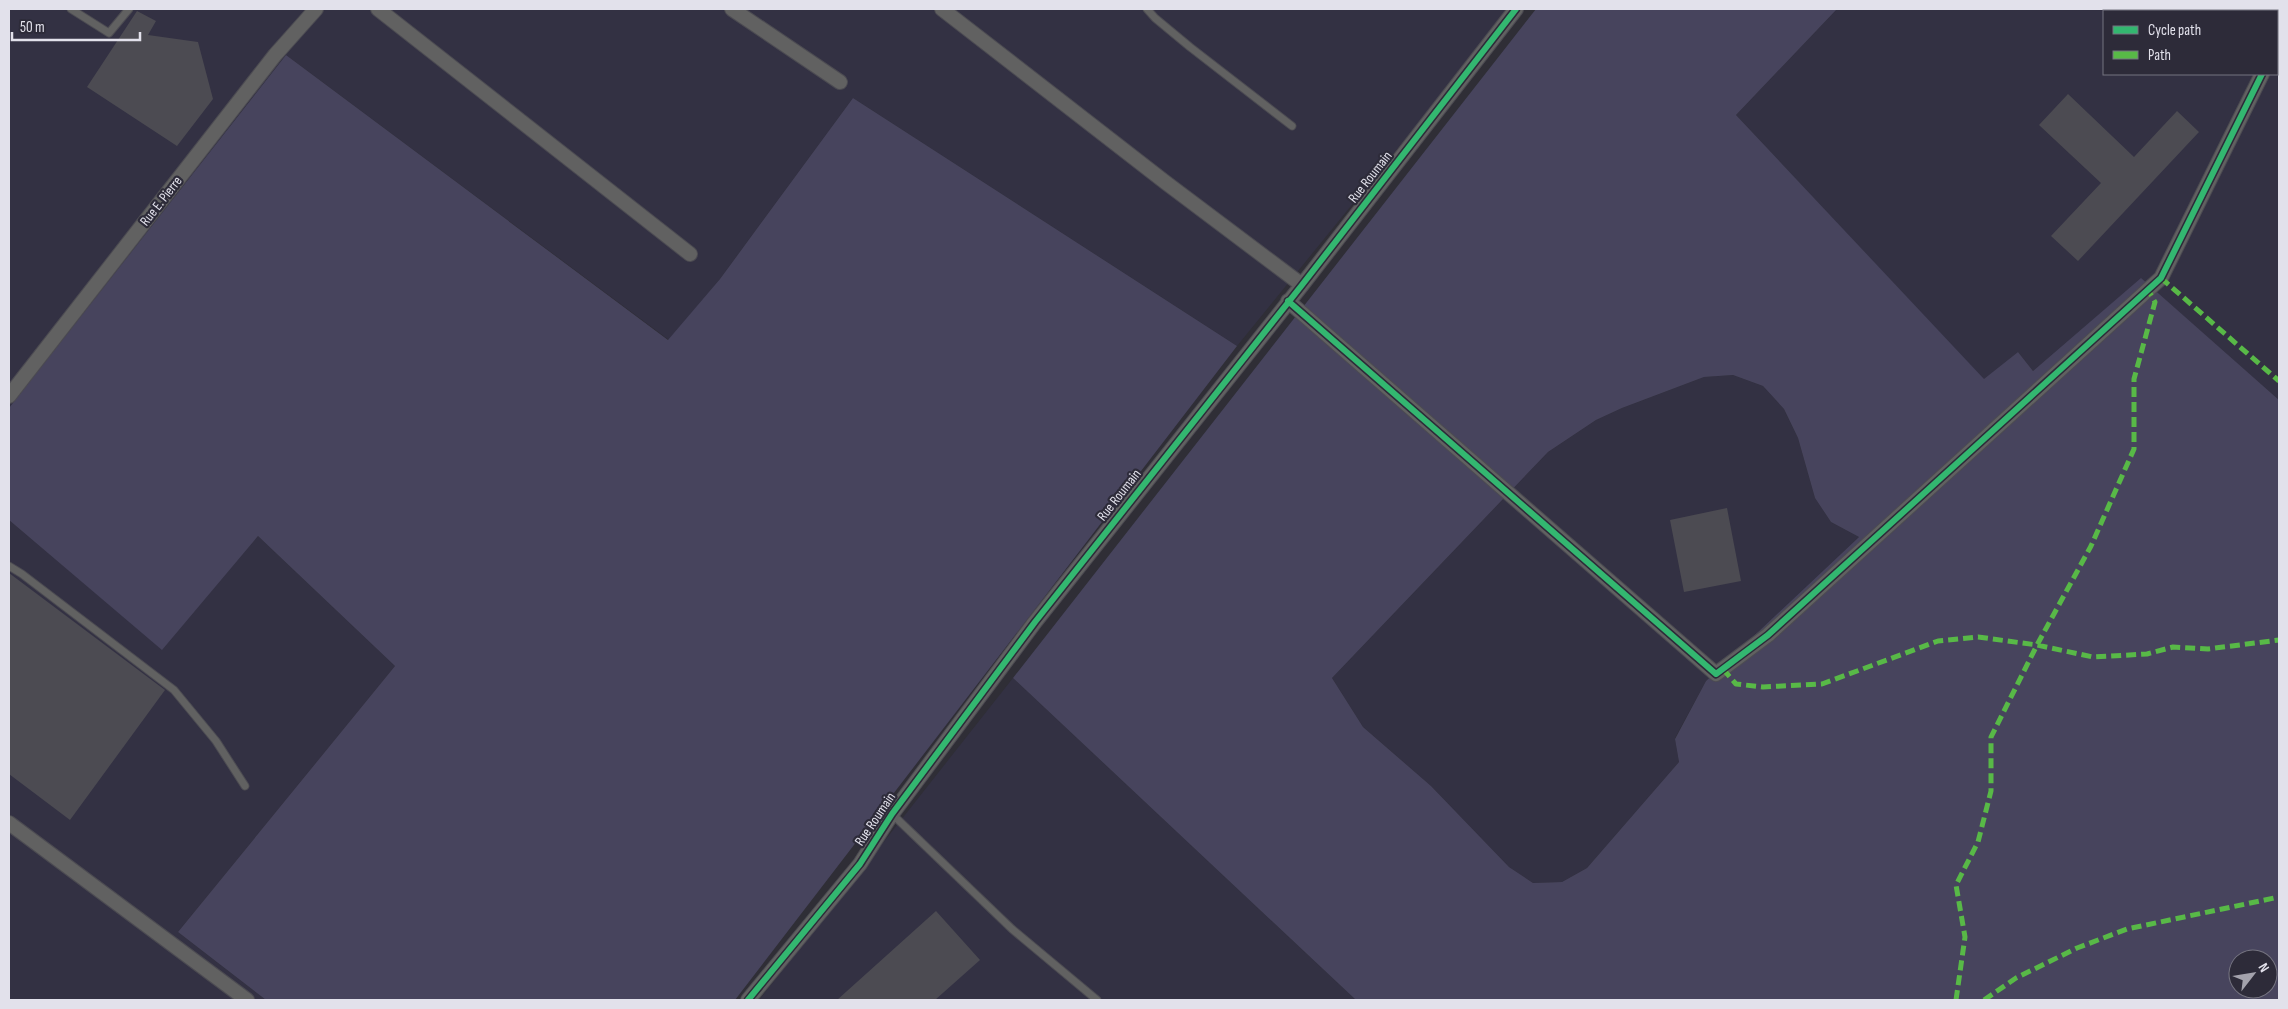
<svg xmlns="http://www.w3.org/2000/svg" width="2288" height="1009" font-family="'Sofia Sans Condensed',sans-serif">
<rect width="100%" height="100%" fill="#2f2e36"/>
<path fill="#333143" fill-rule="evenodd" d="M 9,9 L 1511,9 L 1237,346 L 853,98 L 720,279 L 669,340 L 286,55 L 9,408 Z
M 1837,9 L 2279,9 L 2279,400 L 2141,279 L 2033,371 L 2018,352 L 1984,380 L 1736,115 ZM 2104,11 L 2277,11 L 2277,74 L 2104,74 Z
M 1733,375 L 1763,386 L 1784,409 L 1798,438 L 1815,498 L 1831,522 L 1859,537 L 1706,681 L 1675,738 L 1679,762 L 1587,868 L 1562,882 L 1533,883 L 1509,867 L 1431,786 L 1363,727 L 1332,678 L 1548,452 L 1596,420 L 1622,408 L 1704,377 Z
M 9,520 L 162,649 L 258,536 L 395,666 L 178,932 L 266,1000 L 9,1000 Z
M 1013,678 L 1356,1000 L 759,1000 Z"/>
<path fill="#47445d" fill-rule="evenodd" d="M 1536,9 L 1837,9 L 1736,115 L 1984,379 L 2018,352 L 2033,371 L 2141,278 L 2279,400 L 2279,1000 L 1356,1000 L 1013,678 ZM 1733,375 L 1763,386 L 1784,409 L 1798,438 L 1815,498 L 1831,522 L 1859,537 L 1706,681 L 1675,739 L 1679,762 L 1587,868 L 1562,882 L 1533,883 L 1509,867 L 1431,786 L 1363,727 L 1332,678 L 1548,452 L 1596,420 L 1622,408 L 1704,377 ZM 2238,959 L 2268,959 L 2268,989 L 2238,989 Z
M 286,55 L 668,340 L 720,279 L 853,98 L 1237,346 L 735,1000 L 266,1000 L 178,932 L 395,666 L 258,536 L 162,650 L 9,520 L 9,408 Z"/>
<path fill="#4c4b52" d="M 137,11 L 156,21 L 148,35 L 198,42 L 213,99 L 177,146 L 87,87 Z
M 2068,94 L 2134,157 L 2177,111 L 2199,132 L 2078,261 L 2051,236 L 2101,183 L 2039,125 Z
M 1727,508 L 1741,581 L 1684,592 L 1670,520 Z
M 9,573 L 165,690 L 70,820 L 9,774 Z
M 936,911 L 980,960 L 935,1000 L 837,1000 Z"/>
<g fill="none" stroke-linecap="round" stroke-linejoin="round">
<g stroke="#4c4b52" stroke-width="9">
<path id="service" d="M 71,9 L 109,33 L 129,9
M 1147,9 L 1155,18 L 1190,47 L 1292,126
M 9,566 L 22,574 L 174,690 L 216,741 L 245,786
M 892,814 L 1012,929 L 1097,1000"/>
</g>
<g stroke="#4c4b52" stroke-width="16">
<path id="minor" d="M 378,9 L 690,254
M 732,9 L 840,82
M 942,9 L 1165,182 L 1302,285
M 2277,43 L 2279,38
M 1288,301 L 1716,674 L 1768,635 L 2161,278 L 2262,74
M 9,396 L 275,55 L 316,9
M 9,823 L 247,1000
M 748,1000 L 860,864 L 892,814 L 1035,622 L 1302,285 L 1516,9"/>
</g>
<use href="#service" stroke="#616161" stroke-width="7"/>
<use href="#minor" stroke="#616161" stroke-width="14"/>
<path stroke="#58b947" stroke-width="5" stroke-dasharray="10 5" stroke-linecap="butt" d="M 2161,278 L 2279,381
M 1723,669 L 1736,684 L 1763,687 L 1822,684 L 1938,641 L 1978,637 L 2037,645 L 2093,657 L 2147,654 L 2173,647 L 2208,649 L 2279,640
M 1956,1000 L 1965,937 L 1956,885 L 1978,842 L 1991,791 L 1991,737 L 2037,645 L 2091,546 L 2134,449 L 2134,379 L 2155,302 L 2148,290
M 1984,1000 L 2016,978 L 2077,948 L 2127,929 L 2279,897"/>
<g stroke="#2d2b39" stroke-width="9">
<path id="cycleway" d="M 1288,301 L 1716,674 L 1768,635 L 2161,278 L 2262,74
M 748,1000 L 860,864 L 892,814 L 1035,622 L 1302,285 L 1516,9"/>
</g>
<use href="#cycleway" stroke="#33b770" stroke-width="6"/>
</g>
<g text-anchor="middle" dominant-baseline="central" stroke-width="4.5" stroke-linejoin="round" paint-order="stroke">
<g font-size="14" fill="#e2e1eb" stroke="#2d2b39">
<text transform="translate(1370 177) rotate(-52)">Rue Roumain</text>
<text transform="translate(161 201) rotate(-52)">Rue E. Pierre</text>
<text transform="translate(1119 495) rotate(-52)">Rue Roumain</text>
<text transform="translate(875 819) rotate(-56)">Rue Roumain</text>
</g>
</g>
<rect width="2288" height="1009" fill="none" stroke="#e2e1eb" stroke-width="20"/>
<rect x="2103" y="10" width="175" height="65" fill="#2d2b39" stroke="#757480"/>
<rect x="2113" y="26" width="25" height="8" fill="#33b770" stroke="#757480"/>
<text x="2148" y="35" font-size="15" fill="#e2e1eb">Cycle path</text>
<rect x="2113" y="51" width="25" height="8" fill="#58b947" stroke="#757480"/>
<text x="2148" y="60" font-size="15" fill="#e2e1eb">Path</text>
<g transform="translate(2253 974) rotate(59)"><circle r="24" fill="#2d2b39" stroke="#757480"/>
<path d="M0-4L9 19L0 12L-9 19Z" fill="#a3a2ac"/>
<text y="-8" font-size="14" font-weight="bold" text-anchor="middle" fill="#e2e1eb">N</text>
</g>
<path d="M12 32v8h128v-8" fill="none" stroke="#e2e1eb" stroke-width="2.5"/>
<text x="20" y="32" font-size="15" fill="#e2e1eb" stroke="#2d2b39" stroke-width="4" paint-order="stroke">50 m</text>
</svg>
